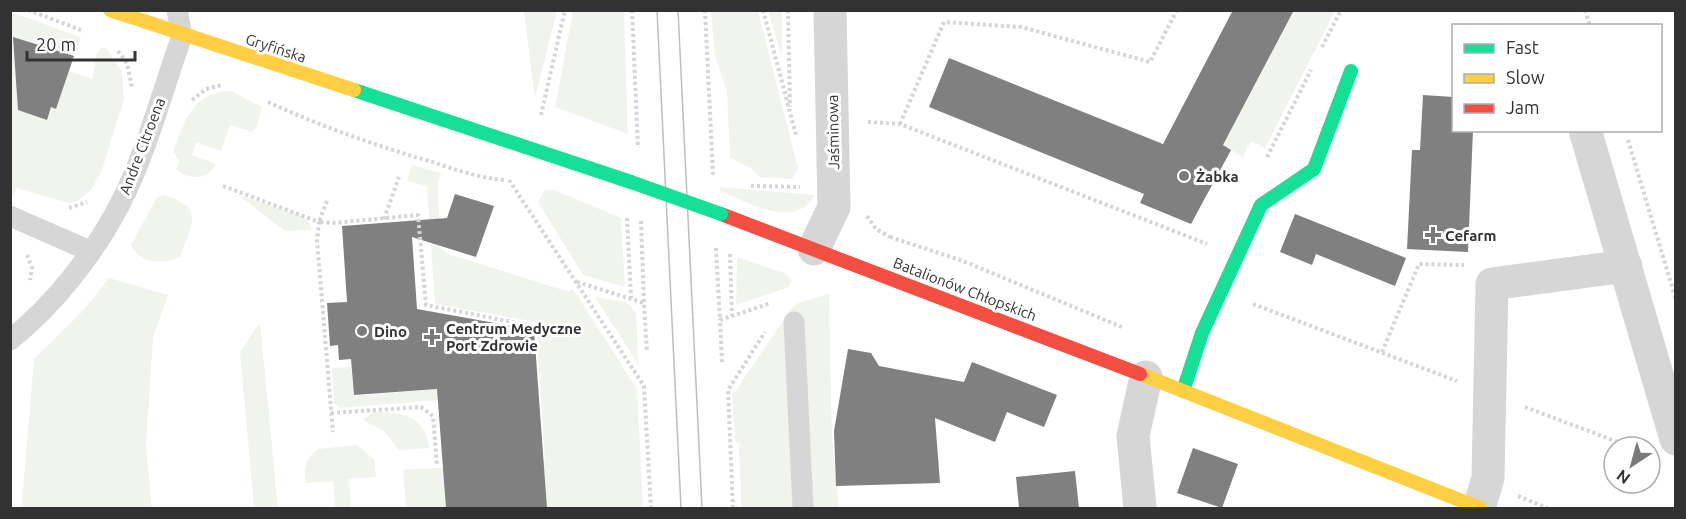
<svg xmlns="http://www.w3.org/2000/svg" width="1686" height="519" font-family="Ubuntu,sans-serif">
<rect width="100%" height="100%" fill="#fff"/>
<path fill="#f0f4ed" d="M 524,11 L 557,11 L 535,98 Z
M 573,11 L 624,11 L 628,134 L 555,107 Z
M 711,11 L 758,11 L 798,168 L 792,179 L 759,177 L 751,168 L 730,158 L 727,91 L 715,56 Z
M 768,11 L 782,11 L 782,58 L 782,57 Z
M 1294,11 L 1335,11 L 1265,148 L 1251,141 L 1243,157 L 1223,145 Z
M 11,12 L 81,37 L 74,56 L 13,38 L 51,107 L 56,109 L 69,71 L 92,79 L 97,53 L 101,48 L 106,48 L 122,71 L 124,99 L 102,170 L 91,190 L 77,201 L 69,203 L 17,188 L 11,198 Z
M 231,91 L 262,107 L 256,128 L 251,132 L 230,125 L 221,151 L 196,142 L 192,155 L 216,164 C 208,180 190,181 176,169 L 180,160 L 173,152 C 184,122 194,90 231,91 Z
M 412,165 L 441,173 L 438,185 L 440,248 L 449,254 L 563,290 L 569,291 L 573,289 L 637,389 L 643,508 L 406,508 L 403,470 L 545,461 L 536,322 L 435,304 L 427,186 L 407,181 Z
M 720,187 L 815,195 C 795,231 748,202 720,191 Z
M 545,190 L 554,190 L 621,218 L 625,287 L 583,275 L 538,202 Z
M 163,195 C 207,207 191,225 180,257 C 161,265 142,264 131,245 L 157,197 Z
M 238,195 L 301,216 L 309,222 L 312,230 L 285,231 Z
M 737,257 L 784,273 L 792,280 L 789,287 L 736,305 Z
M 109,278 L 168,295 L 153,337 L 146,446 L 152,508 L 24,508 L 22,500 L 34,359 L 82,312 Z
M 829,294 L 832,439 L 839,508 L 741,508 L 739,443 L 735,442 L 732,396 L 791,309 L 798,303 Z
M 595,297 L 626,302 L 636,313 L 638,364 Z
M 260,322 L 278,508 L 254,508 L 240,352 Z
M 351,367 L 354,396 L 438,389 L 438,400 L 340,408 L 334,403 L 332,371 L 333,368 Z
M 373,412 C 399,411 427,416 429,448 L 399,450 L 384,431 L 363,420 Z
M 356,445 L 374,459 L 376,477 L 349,479 L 351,508 L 335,508 L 333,481 L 306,483 C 303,469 306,456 319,449 Z"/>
<path fill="#808080" d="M 1233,10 L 1294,10 L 1223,145 L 1231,150 L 1191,224 L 1140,203 L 1144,194 L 929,107 L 949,58 L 1163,144 Z
M 13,37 L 74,56 L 56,109 L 51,107 L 47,120 L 18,110 Z
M 1423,95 L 1454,97 L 1454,130 L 1473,130 L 1468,252 L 1407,249 L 1412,150 L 1420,150 Z
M 455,194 L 494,206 L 476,257 L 412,237 L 417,309 L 534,330 L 547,508 L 446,508 L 437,389 L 354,395 L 351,359 L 339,360 L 338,345 L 330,346 L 327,303 L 347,302 L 342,226 L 447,218 Z
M 1295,214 L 1406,258 L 1395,286 L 1316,254 L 1312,265 L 1280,252 Z
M 848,349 L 871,353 L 879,366 L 964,382 L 972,362 L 1057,395 L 1044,427 L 1007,412 L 995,442 L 935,418 L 940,483 L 836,486 L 834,431 Z
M 1193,448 L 1238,464 L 1222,508 L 1177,493 Z
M 1075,471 L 1079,508 L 1019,508 L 1016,477 Z"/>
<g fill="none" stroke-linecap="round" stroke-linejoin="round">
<path stroke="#d5d5d5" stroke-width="4" stroke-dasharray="3 3" stroke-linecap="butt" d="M 28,10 L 81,30
M 632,10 L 638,148
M 705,10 L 713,175
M 763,10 L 796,135
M 788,10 L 790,107
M 1585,10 L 1590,26
M 1322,47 L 1341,10
M 118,51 L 127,63 L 132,88
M 192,100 L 206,89 L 222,85
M 268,102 C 320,126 374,145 429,161 C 454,169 478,178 505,180
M 541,115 L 565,10
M 868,122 L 900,124 L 1207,244
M 900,124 L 944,22 L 1021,27 L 1150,62 L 1177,10
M 1628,140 L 1676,300
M 1267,157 L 1311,70
M 509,180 L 644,386 L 651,508
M 223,186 L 319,222 L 317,241 L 333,432
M 751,186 L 800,187
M 327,201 L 319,222 L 333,223 L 418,215 L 426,305 L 533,326
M 69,208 L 87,202
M 867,216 L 876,229 L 890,237
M 627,218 L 631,298
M 384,219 L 399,177
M 641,221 L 644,303
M 890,237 L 963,261 L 1122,327
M 716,248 L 720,320
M 730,254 L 732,316
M 27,255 L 32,268 L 30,280
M 577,282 L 644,303 L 647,352
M 1253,304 L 1457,381
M 1382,352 L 1419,264 L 1464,265
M 722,362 L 720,320 L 771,303
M 1525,407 L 1631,447
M 331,413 L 421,407 L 433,416 L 437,466
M 1518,496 L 1547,508
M 733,508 L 728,390 L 765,332"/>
<path stroke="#d6d6d6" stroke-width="21" d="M 10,216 L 90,251
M 794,322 L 803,508
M 10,340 C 54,305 94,254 120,204 C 147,152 162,91 182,36 L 177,10"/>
<path stroke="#d6d6d6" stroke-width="33" d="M 1585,130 L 1676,439
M 814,249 L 834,207 L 830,10
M 1140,508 L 1133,436 L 1146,377
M 1479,508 L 1488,478 L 1492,284 L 1626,266"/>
<path stroke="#16e098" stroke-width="14" d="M 354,90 L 631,182
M 1183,391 L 1202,333 L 1261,205 L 1314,169 L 1351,71"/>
<path stroke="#ffcf43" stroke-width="14" d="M 110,10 L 354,90
M 1140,374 L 1480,508"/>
<path stroke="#f24e42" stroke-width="14" d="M 721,214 L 1140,374"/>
<path stroke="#bebebe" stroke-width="1.5" d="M 657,10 L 681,508
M 678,10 L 702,508"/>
<path stroke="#16e098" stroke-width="14" d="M 631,182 L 721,214"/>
</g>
<g fill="#7a7a7a" stroke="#fff" stroke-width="2">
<circle cx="1184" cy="176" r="6"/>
<path d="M1430 226h6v6h6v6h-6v6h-6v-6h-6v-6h6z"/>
<circle cx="362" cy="331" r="6"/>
<path d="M429 328h6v6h6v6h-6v6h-6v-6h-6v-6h6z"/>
</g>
<g text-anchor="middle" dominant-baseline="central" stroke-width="6" stroke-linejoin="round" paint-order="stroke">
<g font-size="15" fill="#323232" stroke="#fff">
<text transform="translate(276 48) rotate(18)">Gryfińska</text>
<text transform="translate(833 132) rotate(-91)">Jaśminowa</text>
<text transform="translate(142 146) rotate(-69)">Andre Citroena</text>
<text transform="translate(965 289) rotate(21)">Batalionów Chłopskich</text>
</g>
<g font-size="15" font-weight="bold" fill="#323232" stroke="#fff" text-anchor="start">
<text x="1196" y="176">Żabka</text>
<text x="1445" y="235">Cefarm</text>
<text x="446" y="328">Centrum Medyczne<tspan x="446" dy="17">Port Zdrowie</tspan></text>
<text x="374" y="331">Dino</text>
</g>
</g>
<rect width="1686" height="519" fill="none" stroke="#323232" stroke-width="24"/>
<rect x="1452" y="24" width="210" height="108" fill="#ffffff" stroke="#adadad" stroke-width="1.5"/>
<rect x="1464" y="44" width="30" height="9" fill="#16e098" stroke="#adadad" stroke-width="1.5"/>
<text x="1506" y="54" font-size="18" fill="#323232">Fast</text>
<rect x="1464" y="74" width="30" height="9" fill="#ffcf43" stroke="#adadad" stroke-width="1.5"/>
<text x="1506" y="84" font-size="18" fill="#323232">Slow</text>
<rect x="1464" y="104" width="30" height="9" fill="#f24e42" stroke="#adadad" stroke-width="1.5"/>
<text x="1506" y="114" font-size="18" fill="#323232">Jam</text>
<g transform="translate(1632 465) rotate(216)"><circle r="28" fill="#ffffff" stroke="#adadad" stroke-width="1.5"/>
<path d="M0-4.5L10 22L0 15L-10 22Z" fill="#7a7a7a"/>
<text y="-9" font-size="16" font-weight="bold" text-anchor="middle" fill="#323232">N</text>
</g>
<path d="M27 51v9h108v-9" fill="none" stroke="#323232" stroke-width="3"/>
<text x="36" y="51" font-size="18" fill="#323232" stroke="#ffffff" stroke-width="4.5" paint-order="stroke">20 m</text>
</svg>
